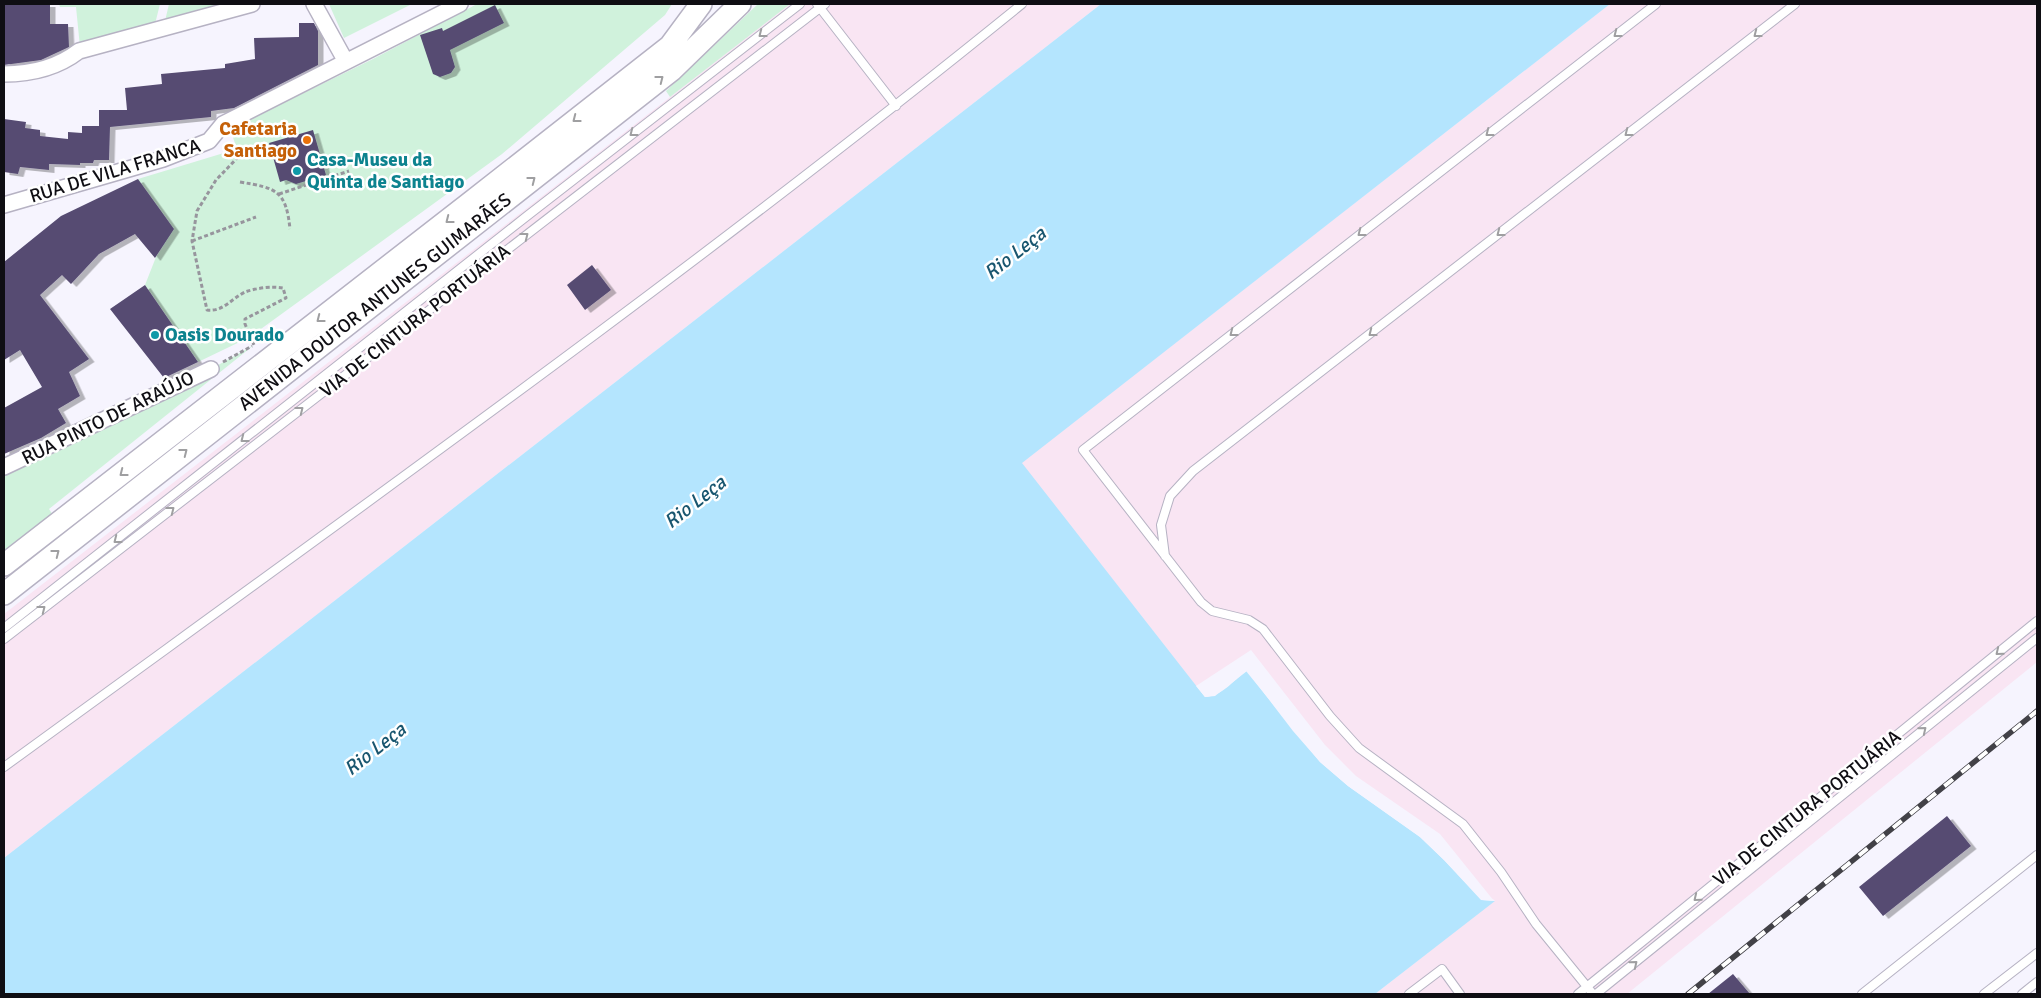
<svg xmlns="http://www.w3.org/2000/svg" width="2041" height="998" font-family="Signika,sans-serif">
<defs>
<filter id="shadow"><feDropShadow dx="5.5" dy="3" stdDeviation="0" flood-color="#0004"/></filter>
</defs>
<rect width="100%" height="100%" fill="#f6f4fe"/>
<path fill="#f9e5f3" d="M 790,4 L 1101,4 L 4,858 L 4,614 Z
M 1610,4 L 2037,4 L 2037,662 L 1627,994 L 1375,994 L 1494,901 L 1440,834 L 1356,776 L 1325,745 L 1251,650 L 1196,686 L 1021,463 Z"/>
<path fill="#d0f2dc" d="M 59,4 L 160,4 L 155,24 L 80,47 L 76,7 L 60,7 Z
M 169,4 L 234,4 L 165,21 Z
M 329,4 L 412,4 L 344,38 Z
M 477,4 L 672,4 L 665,15 L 502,154 L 250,337 L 198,362 L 145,285 L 156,257 L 173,228 L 138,179 L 237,149 L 230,129 L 373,59 Z
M 758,4 L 790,4 L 670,97 L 666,91 Z
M 254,345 L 49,509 L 58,523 L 4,565 L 4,467 L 211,369 Z"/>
<path fill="#b4e5fe" d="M 1101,4 L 1610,4 L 1022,463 L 1205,697 C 1222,696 1233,681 1246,671 L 1320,762 L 1348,786 L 1420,837 L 1444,860 L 1481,900 L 1495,901 L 1375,994 L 4,994 L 4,858 Z"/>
<path fill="#f6f4fe" d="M 1245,669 L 1248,669 L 1259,681 L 1295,730 L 1322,760 L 1349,784 L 1421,835 L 1446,858 L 1483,898 L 1493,899 L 1495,901 L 1482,900 L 1444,860 L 1420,837 L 1348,786 L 1320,762 L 1293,731 L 1247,671 L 1215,696 L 1205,697 L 1196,686 L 1198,685 L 1206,694 L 1214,694 Z"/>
<path fill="#564c72" filter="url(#shadow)" d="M 4,4 L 50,4 L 50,24 L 68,24 L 69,47 L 41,60 L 4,65 Z
M 495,5 L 504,23 L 450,50 L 455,67 L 451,73 L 440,77 L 433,74 L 420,35 L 442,28 L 443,31 Z
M 299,23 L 314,23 L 318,31 L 318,65 L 234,108 L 211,111 L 211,117 L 110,127 L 109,160 L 94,160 L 93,163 L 80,163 L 80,165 L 49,164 L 49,170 L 20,167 L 18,174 L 4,172 L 4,119 L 26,122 L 25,128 L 40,130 L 40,136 L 68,139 L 68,132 L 82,133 L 82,126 L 99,126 L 99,110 L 127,110 L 125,88 L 162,84 L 161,74 L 225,68 L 225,64 L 255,59 L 254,38 L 299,37 Z
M 313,130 L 326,175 L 296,184 L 286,180 L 280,182 L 269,143 Z
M 138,179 L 174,229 L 155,258 L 135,234 L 99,254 L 71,284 L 62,275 L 40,295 L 89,359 L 69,372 L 80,396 L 58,409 L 66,423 L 41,438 L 4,454 L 4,408 L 42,387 L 20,350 L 4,360 L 4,262 L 61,216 Z
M 592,265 L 611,290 L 585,310 L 567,285 Z
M 145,285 L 198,362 L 164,378 L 110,309 Z
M 1947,816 L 1971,846 L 1883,916 L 1859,887 Z
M 1733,974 L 1750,994 L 1708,994 Z"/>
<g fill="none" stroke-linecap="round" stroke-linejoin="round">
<g stroke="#b6b2c3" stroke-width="10">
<path id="lane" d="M 817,4 L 896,106
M 1165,556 L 1161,525 L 1170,496 L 1193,471 L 1795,4
M 4,628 L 527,216 L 800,4
M 4,639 L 825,4
M 4,767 C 347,517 693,271 1022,4
M 1409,994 L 1442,969 L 1460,994
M 1578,994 L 2037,621
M 1593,994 L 1536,924 L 1501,872 L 1463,824 L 1359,748 L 1330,716 L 1263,629 L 1249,620 L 1212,611 L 1201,602 L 1083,450 L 1656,4
M 1596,994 L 2037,638
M 1862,994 L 2037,855
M 1984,994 L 2037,953
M 2022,994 L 2037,982"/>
</g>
<g stroke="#b6b2c3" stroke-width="18">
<path id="street" d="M 314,4 L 345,60
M 4,74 C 31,74 57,68 79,51 L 252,4
M 4,205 L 163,159 L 209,141 L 223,124 L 460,4
M 4,467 L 211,369"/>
</g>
<g stroke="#b6b2c3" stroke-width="24">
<path id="secondary" d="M 4,565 L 471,202 L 670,46 L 701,4
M 4,594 L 672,70 L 740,4"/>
</g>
<path stroke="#97959d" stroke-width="3" stroke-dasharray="4 2.5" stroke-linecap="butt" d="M 243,152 L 216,180 L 197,211 L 192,241 L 207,310 C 223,312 231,299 245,292 C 256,288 272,286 283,288 L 286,298 L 245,319 L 245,324 L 254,345
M 240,182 C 276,188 286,190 290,229
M 279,194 L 349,171
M 192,241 L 256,217
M 223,362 L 252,346"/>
<use href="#lane" stroke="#fff" stroke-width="8"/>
<use href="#street" stroke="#fff" stroke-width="15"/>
<use href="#secondary" stroke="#fff" stroke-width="21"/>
<g stroke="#424147" stroke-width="5.5">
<path id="rail" d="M 1688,994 L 2037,711"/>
</g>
<use href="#rail" stroke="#fff" stroke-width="4" stroke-dasharray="11" stroke-linecap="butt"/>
</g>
<defs><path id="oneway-chevron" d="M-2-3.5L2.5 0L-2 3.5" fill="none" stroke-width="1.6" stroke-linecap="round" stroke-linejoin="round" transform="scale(1.25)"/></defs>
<g stroke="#9f9fa1">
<use href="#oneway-chevron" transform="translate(762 34) rotate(142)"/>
<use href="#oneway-chevron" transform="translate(1617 34) rotate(142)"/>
<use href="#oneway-chevron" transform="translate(1757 34) rotate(142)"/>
<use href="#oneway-chevron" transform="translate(660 79) rotate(-38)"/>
<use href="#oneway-chevron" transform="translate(576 119) rotate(142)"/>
<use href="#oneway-chevron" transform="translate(633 133) rotate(142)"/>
<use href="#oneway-chevron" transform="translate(1489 133) rotate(142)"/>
<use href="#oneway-chevron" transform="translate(1628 133) rotate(142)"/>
<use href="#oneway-chevron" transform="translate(532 180) rotate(-38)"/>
<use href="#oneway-chevron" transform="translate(449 220) rotate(142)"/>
<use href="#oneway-chevron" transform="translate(1361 233) rotate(142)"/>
<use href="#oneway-chevron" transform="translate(1500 233) rotate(142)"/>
<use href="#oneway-chevron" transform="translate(525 236) rotate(-38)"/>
<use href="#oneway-chevron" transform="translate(320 319) rotate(142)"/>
<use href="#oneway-chevron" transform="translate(1233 333) rotate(142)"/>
<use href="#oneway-chevron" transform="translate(1372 333) rotate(142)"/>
<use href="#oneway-chevron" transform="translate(300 410) rotate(-38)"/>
<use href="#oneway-chevron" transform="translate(244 439) rotate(142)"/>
<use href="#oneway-chevron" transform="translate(184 452) rotate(-38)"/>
<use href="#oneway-chevron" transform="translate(123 473) rotate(142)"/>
<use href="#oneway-chevron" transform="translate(171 510) rotate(-38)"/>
<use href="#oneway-chevron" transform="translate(117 540) rotate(142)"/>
<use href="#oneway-chevron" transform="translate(56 553) rotate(-38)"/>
<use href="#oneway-chevron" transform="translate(42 609) rotate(-38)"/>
<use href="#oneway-chevron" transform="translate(1999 652) rotate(141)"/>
<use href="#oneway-chevron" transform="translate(1923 730) rotate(-39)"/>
<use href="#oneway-chevron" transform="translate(1697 898) rotate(141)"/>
<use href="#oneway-chevron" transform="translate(1634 964) rotate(-39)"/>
</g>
<circle fill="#e8710a" stroke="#fff" stroke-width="2" cx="307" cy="140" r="5"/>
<g fill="#0f9aa8" stroke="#fff" stroke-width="2">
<circle cx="297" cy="171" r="5"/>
<circle cx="155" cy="335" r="5"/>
</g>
<g text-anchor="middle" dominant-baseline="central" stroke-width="5" stroke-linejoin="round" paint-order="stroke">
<g font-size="19" font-weight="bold" fill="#c56008" stroke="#fff" text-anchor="end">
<text x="297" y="129">Cafetaria<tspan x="297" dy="22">Santiago</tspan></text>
</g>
<g font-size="19" font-weight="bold" fill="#0d838f" stroke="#fff" text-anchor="start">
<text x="307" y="160">Casa-Museu da<tspan x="307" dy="22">Quinta de Santiago</tspan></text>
<text x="165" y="335">Oasis Dourado</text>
</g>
<g font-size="19" fill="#0f0e13" stroke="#fff">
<text transform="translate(115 171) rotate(-17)">RUA DE VILA FRANCA</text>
<text transform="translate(375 302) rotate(-38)">AVENIDA DOUTOR ANTUNES GUIMARÃES</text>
<text transform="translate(415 321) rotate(-38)">VIA DE CINTURA PORTUÁRIA</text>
<text transform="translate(108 418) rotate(-26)">RUA PINTO DE ARAÚJO</text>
<text transform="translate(1807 808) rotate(-39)">VIA DE CINTURA PORTUÁRIA</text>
</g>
<g font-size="20" font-style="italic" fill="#19566f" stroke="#fff">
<text transform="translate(1015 253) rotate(-38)">Rio Leça</text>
<text transform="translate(695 502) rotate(-38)">Rio Leça</text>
<text transform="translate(375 749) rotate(-38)">Rio Leça</text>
</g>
</g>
<rect width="2041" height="998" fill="none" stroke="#0f0e13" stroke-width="10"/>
</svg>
